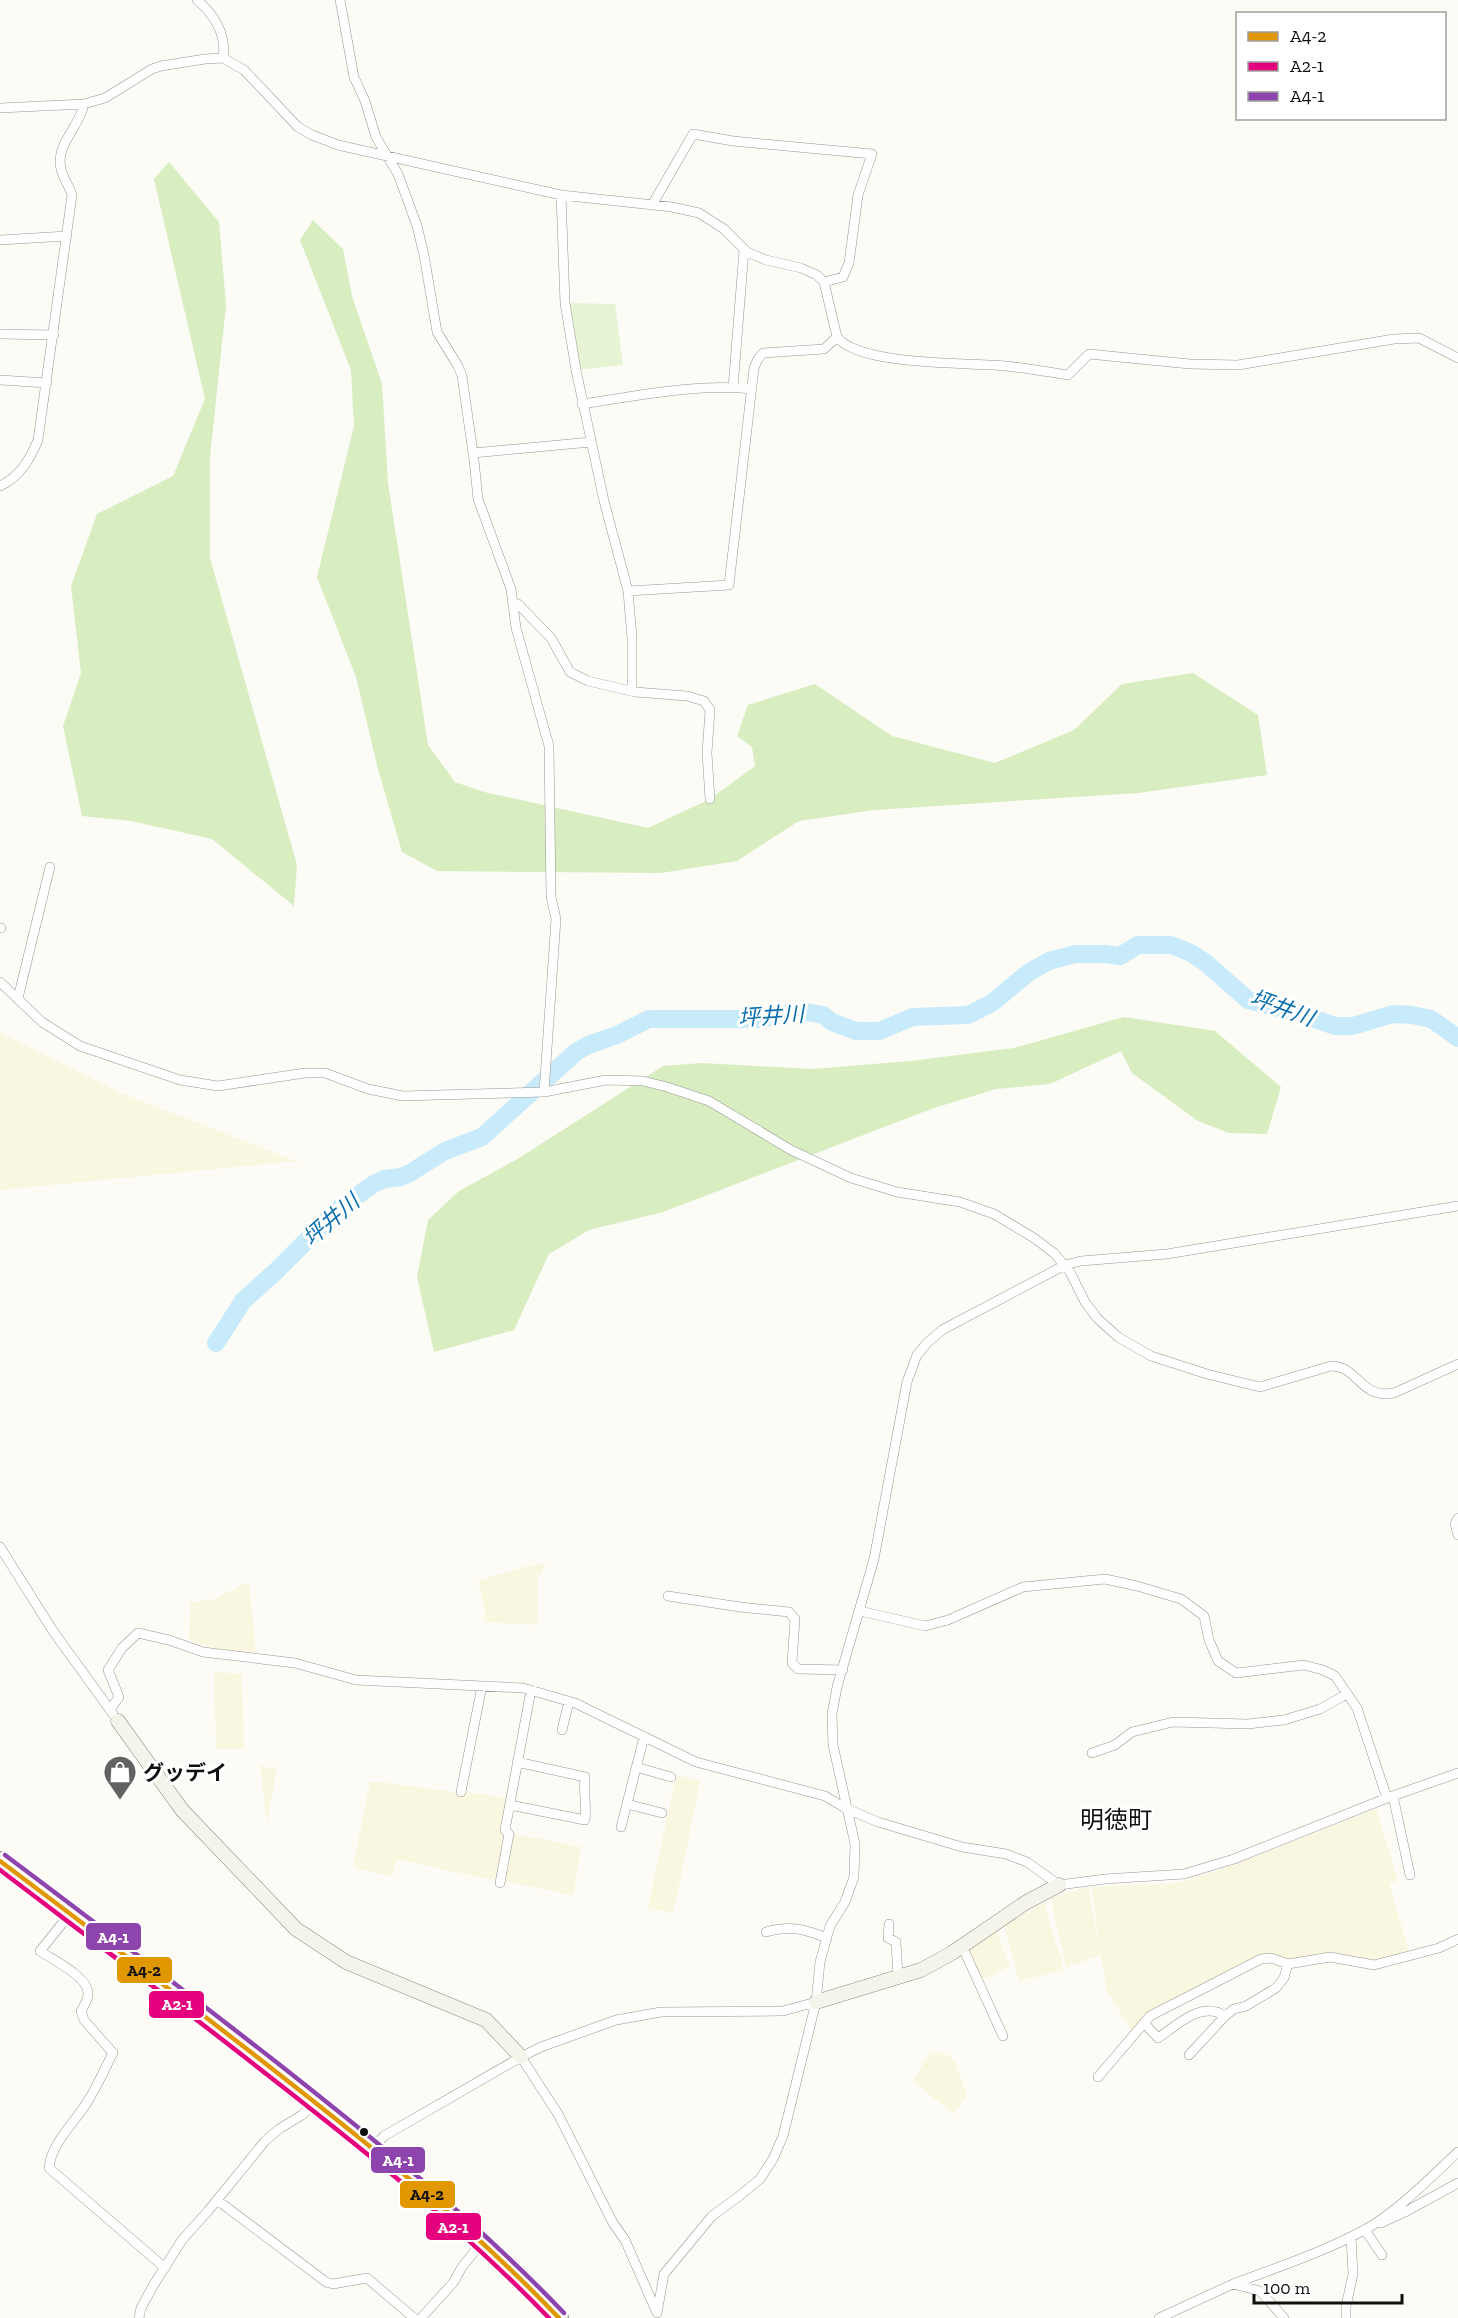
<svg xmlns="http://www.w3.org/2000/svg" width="1458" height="2318" font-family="'Zilla Slab','Noto Sans JP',serif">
<rect width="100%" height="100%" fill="#fcfbf5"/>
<path fill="#faf7e0" d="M 0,1033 L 121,1093 L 301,1163 L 286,1162 L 0,1190 Z
M 546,1563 L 538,1579 L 537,1625 L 484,1622 L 485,1610 L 478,1581 L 527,1566 Z
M 249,1582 L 256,1652 L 222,1651 L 189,1640 L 190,1603 L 214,1599 Z
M 214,1672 L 242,1674 L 244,1749 L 216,1749 Z
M 260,1765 L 269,1768 L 277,1767 L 267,1823 Z
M 676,1775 L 700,1781 L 674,1910 L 671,1913 L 648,1908 Z
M 370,1782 L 380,1782 L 454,1792 L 474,1793 L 505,1798 L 509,1802 L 508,1834 L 499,1876 L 492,1880 L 400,1860 L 396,1862 L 393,1875 L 388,1876 L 353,1867 Z
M 1376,1809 L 1398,1880 L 1389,1884 L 1409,1952 L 1374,1965 L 1330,1957 L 1288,1964 L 1261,1959 L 1132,2031 L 1107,1991 L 1101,1954 L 1066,1968 L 1051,1898 L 1088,1887 L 1100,1950 L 1092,1887 L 1179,1883 L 1220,1870 Z
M 510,1833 L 581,1847 L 574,1892 L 571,1895 L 505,1881 Z
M 1044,1903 L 1064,1970 L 1019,1981 L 1004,1925 Z
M 995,1929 L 1010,1966 L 981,1980 L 965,1948 Z
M 931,2051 L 948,2055 L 955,2063 L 967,2095 L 954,2114 L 913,2081 Z"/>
<path fill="#e7f4d3" d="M 565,303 L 615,304 L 623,365 L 576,370 Z"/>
<path fill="#d8edc0" d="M 169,162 L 219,222 L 226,305 L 210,457 L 210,558 L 297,865 L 294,906 L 212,839 L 131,821 L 82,816 L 63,726 L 81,673 L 71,586 L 97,514 L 173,476 L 205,399 L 154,179 Z
M 313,220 L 343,249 L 352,296 L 382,384 L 388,483 L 428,745 L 455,782 L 484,792 L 648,828 L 710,799 L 755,766 L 752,747 L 737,736 L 748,705 L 815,684 L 892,736 L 995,763 L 1074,730 L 1122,684 L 1193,673 L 1258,715 L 1267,775 L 1138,793 L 874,810 L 799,821 L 737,861 L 661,873 L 437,871 L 402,852 L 378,769 L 356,677 L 317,577 L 354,426 L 351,370 L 300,240 Z
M 1124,1017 L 1215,1031 L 1281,1087 L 1267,1134 L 1229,1133 L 1198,1121 L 1132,1073 L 1121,1051 L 1050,1084 L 996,1089 L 931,1109 L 663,1212 L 589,1230 L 549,1254 L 514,1330 L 434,1352 L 417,1277 L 428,1220 L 459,1191 L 516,1160 L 663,1066 L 702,1063 L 812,1069 L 911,1061 L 1014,1048 Z"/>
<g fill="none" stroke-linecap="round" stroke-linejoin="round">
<path stroke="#c8ebfb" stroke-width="18" d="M 216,1343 L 243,1301 L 276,1271 L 337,1210 L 372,1185 L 384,1179 L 401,1177 L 410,1173 L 445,1151 L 482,1137 L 576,1052 L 588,1045 L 617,1035 L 649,1019 L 762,1019 L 785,1014 L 806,1012 L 823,1015 L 832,1022 L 856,1031 L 879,1031 L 913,1017 L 968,1015 L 992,1003 L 1028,973 L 1049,961 L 1075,954 L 1105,954 L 1120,956 L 1138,945 L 1171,945 L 1191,953 L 1206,963 L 1248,1000 L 1298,1013 L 1335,1026 L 1353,1026 L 1393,1014 L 1412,1015 L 1431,1019 L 1458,1038"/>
<g stroke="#969693" stroke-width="10">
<path id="street" d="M 197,0 C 214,14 227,35 223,58
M 340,0 L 354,77 L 365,101 L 376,137 L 398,174 L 417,226 L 424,255 L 437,332 L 458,366 L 462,376 L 474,460 L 478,499 L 511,589 L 516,628 L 549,746 L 551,897 L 556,919 L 544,1092
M 0,108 L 84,104 L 105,98 L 152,69 L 161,66 L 205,59 L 223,58 L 244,70 L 298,127 L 312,135 L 338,145 L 561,195 L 672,207 L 699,213 L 724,229 L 747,252 L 766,260 L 801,268 L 817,275 L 824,282 L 837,337 C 857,364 957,363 991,365 C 1017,366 1043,371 1068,375 L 1089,354 L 1190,364 L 1238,365 L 1394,339 L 1419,338 L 1458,358
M 561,195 L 565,303 L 576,370 L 604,501 L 628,591 L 632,638 L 632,691
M 652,205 L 693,134 L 733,141 L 872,154 L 858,195 L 849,263 L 843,277 L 824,282
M 0,240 L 67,236
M 0,334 L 54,335
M 0,380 L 47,383
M 733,388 L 744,250
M 582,404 C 637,396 697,383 752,389
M 473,453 L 591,442
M 0,486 C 20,477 30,459 38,440 L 72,195 C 69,186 63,178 61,169 C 55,144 80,127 84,104
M 628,591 L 729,585 L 754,368 L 758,359 L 763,353 L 824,349 L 837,337
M 513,603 L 518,604 L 551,638 L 570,672 L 588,681 L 635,692 L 687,696 L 704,701 L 710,710 L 707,753 L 710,799
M 0,928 L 1,928
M 0,982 L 42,1022 L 80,1046 L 180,1080 L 218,1086 L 305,1073 L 325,1073 L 368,1089 L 403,1096 L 544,1092 L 606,1080 L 643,1081 L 667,1087 L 709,1101 L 791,1150 L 851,1178 L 897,1192 L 960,1202 L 994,1214 L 1034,1238 L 1054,1253 L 1070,1272 L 1085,1302 L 1097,1318 L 1118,1337 L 1151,1356 L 1207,1374 L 1260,1387 L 1331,1366 C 1359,1366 1359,1399 1394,1393 L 1458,1364
M 18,998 L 50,867
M 1458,1518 L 1455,1524 L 1458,1535
M 0,1547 L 53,1631 L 113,1714
M 668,1596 L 740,1607 L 789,1612 L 795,1619 L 792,1663 L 798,1669 L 843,1670
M 860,1611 L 925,1626 L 948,1620 L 1023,1587 L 1105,1579 L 1137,1586 L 1181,1599 L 1204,1616 L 1209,1640 L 1218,1661 L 1236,1673 L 1304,1665 L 1323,1670 L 1335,1676 L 1357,1708 L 1387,1798
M 110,1710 L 119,1697 L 108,1670 L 122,1648 L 138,1633 L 169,1640 L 203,1652 L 295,1663 L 356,1680 L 523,1688 L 575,1703 L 696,1762 L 825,1796 L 845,1808 L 878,1822 L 962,1847 L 1006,1854 L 1027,1862 L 1059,1885 L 1105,1879 L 1184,1874 L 1234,1859 L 1387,1798 L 1458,1773
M 562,1730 L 569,1701
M 1092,1753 L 1115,1745 L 1132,1732 L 1173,1722 L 1248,1724 L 1284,1720 L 1320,1709 L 1347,1694
M 636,1767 L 671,1777
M 461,1792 L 482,1686
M 1393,1796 L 1410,1875
M 627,1804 L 662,1813
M 510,1805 L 585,1820 C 587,1805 583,1792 585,1777 L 517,1762
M 621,1827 L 644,1737
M 500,1883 L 509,1834 L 505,1830 L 531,1690
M 69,1915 L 40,1951 C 53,1960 89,1977 88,1994 C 88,2000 84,2006 81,2011 L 84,2020 L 113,2053 C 105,2068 98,2085 89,2099 C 77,2121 51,2142 49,2168 L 165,2268
M 889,1924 L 888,1938 L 896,1942 L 898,1976
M 766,1932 C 789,1925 805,1929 827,1938
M 962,1946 L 1003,2036
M 1144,2023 L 1158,2038 C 1177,2025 1202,2000 1225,2016 L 1234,2009 L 1246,2006 L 1276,1988 L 1284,1978 L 1288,1964
M 1189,2055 L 1225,2016
M 521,2057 L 558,2114 L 613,2223 L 625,2240 L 657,2313
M 1098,2077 L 1150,2016 L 1261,1959 L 1271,1958 L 1288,1964 L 1330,1957 L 1374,1965 L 1439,1948 L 1458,1939
M 373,2148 L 384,2136 L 521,2057 L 541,2047 L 616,2020 L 661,2012 L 783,2011 L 816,2002
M 217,2200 L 326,2282 L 333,2284 L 367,2278 L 414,2318
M 1381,2223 L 1405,2212 L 1458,2183
M 1365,2230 L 1382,2255
M 1233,2284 C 1278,2267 1324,2252 1366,2229 C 1397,2212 1432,2176 1458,2152
M 657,2313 L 664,2274 L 712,2216 L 738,2197 L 760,2179 L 773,2159 L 783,2136 L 816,2002 L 820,1962 L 830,1926 L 845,1902 L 854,1877 L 855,1844 L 833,1745 L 832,1714 L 837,1687 L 874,1559 L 907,1382 L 917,1355 L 927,1343 L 942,1330 L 1065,1265 L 1081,1261 L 1167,1254 L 1458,1206
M 139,2318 L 141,2308 L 153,2286 L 182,2240 L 208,2211 L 265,2141 L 279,2129 L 302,2115 L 316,2103
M 421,2318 L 453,2283 L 462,2267 L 482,2242
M 1159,2318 L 1233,2284 L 1260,2291 L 1284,2318
M 1346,2318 L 1346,2306 L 1353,2274 L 1351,2237"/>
</g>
<g stroke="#8d8c8a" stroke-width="15">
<path id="secondary" d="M 118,1721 L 182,1810 L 296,1929 L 346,1962 L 486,2020 L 521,2057
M 816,2002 L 921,1970 L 952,1953 L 1025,1903 L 1059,1885"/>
</g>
<g stroke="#848380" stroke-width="20">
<path id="highway" d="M 0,1861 L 157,1979 L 385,2157 L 441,2204 L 512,2269 L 559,2318"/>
</g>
<use href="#street" stroke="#fffefe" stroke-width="9"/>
<use href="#secondary" stroke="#f5f4eb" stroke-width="14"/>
<use href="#highway" stroke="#ebdfd6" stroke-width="18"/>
<g stroke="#fff" stroke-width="9">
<path id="bus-1" d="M 0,1861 C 92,1930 184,2000 275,2071 C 376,2150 470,2225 559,2318"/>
</g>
<g stroke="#fff" stroke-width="9">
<path id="bus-2" d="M 0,1870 C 92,1940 184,2009 274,2080 C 370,2155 464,2230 549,2318"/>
</g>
<g stroke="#fff" stroke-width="9">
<path id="bus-3" d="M 5,1855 C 97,1924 189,1994 280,2065 C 380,2144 475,2220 564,2313"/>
</g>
<use href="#bus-1" stroke="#e09702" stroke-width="4.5"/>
<use href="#bus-2" stroke="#e5007d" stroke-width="4.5"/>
<use href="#bus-3" stroke="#8e44ad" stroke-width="4.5"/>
</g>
<defs>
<g id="shop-pin" transform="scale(1.725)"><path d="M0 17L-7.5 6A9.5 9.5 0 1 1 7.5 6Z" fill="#636260" stroke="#fff"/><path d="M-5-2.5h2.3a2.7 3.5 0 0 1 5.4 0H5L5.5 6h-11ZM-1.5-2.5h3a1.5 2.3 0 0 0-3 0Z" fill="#fff"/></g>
</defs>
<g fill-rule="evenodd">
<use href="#shop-pin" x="120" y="1772"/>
</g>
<circle fill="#101010" stroke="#fff" stroke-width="2" cx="364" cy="2132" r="5"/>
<g text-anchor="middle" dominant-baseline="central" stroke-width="6" stroke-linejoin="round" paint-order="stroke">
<g font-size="21" font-weight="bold" fill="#101010" stroke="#fff" text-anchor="start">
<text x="143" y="1772">グッデイ</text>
</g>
<g font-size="22" font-style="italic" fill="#0a6fb0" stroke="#fff">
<text transform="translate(1282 1008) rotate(20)">坪井川</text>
<text transform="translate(771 1016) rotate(-4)">坪井川</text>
<text transform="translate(331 1220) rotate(-41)">坪井川</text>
</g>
<g font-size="24" fill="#101010" stroke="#fff">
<text x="1116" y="1819">明徳町</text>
</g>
</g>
<g stroke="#fff" stroke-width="2">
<rect x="85" y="1922" width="57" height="29" rx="6" fill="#8e44ad"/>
<rect x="116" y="1956" width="57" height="28" rx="6" fill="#e09702"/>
<rect x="148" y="1990" width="57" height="29" rx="6" fill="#e5007d"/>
<rect x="370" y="2146" width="56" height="28" rx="6" fill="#8e44ad"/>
<rect x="399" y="2180" width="57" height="29" rx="6" fill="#e09702"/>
<rect x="425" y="2212" width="57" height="29" rx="6" fill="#e5007d"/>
</g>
<g font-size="16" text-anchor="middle" font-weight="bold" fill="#fff">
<text x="113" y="1943">A4-1</text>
<text x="177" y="2010">A2-1</text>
<text x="398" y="2166">A4-1</text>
<text x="453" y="2233">A2-1</text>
</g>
<g font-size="16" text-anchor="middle" font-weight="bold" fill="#111">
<text x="144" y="1976">A4-2</text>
<text x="427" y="2200">A4-2</text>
</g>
<rect x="1236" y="12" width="210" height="108" fill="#ffffff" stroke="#9f9f9f" stroke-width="1.5"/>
<rect x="1248" y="32" width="30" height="9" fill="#e09702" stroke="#9f9f9f" stroke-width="1.5"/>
<text x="1290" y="42" font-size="18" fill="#101010">A4-2</text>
<rect x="1248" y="62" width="30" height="9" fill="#e5007d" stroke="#9f9f9f" stroke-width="1.5"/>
<text x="1290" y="72" font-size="18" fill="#101010">A2-1</text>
<rect x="1248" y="92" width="30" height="9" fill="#8e44ad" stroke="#9f9f9f" stroke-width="1.5"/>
<text x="1290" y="102" font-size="18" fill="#101010">A4-1</text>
<path d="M1254 2294v9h148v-9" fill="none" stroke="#101010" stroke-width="3"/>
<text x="1263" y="2294" font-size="18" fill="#101010" stroke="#ffffff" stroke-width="4.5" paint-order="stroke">100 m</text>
</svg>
